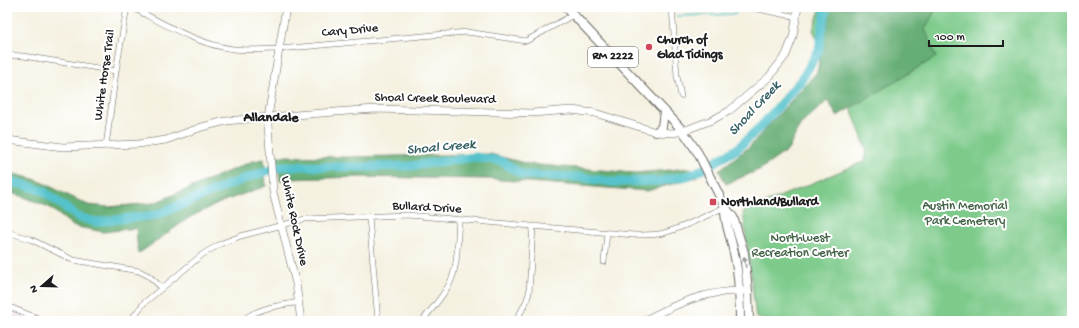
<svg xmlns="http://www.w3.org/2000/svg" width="1079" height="328" font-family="'Gochi Hand',sans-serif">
<rect width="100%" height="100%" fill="#fff"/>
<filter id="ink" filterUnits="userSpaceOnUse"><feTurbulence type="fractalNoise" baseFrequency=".025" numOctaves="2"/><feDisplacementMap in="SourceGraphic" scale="8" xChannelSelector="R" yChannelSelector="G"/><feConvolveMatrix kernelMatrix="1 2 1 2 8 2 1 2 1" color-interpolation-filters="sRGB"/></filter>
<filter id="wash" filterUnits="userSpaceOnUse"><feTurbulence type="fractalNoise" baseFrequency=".012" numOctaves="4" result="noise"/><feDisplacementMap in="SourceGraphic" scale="16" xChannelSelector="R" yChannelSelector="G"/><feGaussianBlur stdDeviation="0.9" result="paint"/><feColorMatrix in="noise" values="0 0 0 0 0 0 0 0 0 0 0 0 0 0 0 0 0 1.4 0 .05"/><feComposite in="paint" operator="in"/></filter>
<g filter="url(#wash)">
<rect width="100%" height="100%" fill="#f5f1e1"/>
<path fill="#ead1ec" d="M 7,311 L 33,321 L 7,321 Z"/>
<path fill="#7dca8a" stroke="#4c7353" d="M 821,7 L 1072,7 L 1072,321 L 772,321 L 756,318 L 743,212 L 865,161 L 867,151 L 849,103 L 813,30 Z"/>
<path fill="#66ae76" stroke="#416549" d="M 831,7 L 937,7 L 925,29 L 936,57 L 837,116 L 828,100 L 800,125 L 788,150 L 761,169 L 726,184 L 719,170 L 749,147 L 817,72 Z
M 490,154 L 528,164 L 636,173 L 691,168 L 697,177 L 647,191 L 489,179 L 360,177 L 285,179 L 280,181 L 277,156 L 345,157 Z
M 264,159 L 266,186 L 224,201 L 190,217 L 138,254 L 136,228 L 103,232 L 73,226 L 49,207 L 24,197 L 7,192 L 7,172 L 37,180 L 88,205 L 108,207 L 154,203 L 253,161 Z"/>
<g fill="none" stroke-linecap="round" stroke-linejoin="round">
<path stroke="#54c2cc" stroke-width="1.5" d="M 677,16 L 736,14"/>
<path stroke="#54c2cc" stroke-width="9" d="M 7,182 L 22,184 L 43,191 L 78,217 L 96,222 L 156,215 L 246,178 L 282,166 L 358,167 L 410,166 L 475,157 L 501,161 L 523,175 L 578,177 L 614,182 L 659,181 L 687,176 L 703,169 L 737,149 L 763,124 L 802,79 L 819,50 L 823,25 L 827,7"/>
</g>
</g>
<g filter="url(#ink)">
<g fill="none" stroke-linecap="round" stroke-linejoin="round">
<g stroke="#686761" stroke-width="6">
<path id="street" d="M 131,7 C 163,23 196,44 233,49 C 248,51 263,49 279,49 L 467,32 L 526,41 L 573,15
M 672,7 L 677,76 L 681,96
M 748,7 L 797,17
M 7,55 L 23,56 L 116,71
M 106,146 L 116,71 L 127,7
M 369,217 L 378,321
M 7,232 L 30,239 L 73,260 L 139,271 L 149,276 L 162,288
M 604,262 L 607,233
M 7,306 L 45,321
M 130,321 L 144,303 L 203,254 L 222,243 L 241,236 L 305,219 L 407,215 L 634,235 C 642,235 650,235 659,234 C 680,230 705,216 725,207
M 242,321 C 258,307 279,306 299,302
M 422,321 C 431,310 440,300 447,288 C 459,271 457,240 459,220
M 516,321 L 526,302 L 529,293 L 533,226"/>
</g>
<g stroke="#686761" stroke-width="8">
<path id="secondary" d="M 286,7 L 269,111 L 268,125 L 273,192 L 296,284 L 301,321
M 7,140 L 63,147 L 138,144 L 166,140 L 202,127 L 226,121 L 269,117 L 375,109 L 532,113 L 571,110 L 595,113 L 656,132 L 673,133 L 683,131 L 712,120 L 729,111 L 769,77 L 786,55 L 793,37 L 798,7
M 643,321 C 676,304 706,290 744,291"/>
</g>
<g stroke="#686761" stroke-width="10">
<path id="primary" d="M 566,7 L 672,119 L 683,131 L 698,153 L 725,207 L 733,217 L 744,253 L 748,291 L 749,321
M 656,132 L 662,127 L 664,111
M 725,207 C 724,222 730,234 733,249 C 739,272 740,297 740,321"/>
</g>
<use href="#street" stroke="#fff" stroke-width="5"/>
<use href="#secondary" stroke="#fff" stroke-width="7"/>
<use href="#primary" stroke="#fff" stroke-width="8"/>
</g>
<defs><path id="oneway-solid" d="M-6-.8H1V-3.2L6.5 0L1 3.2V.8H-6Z"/></defs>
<use fill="#999" href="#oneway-solid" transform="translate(745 262) rotate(-98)"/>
</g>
<g fill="#d1495b" stroke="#fff" stroke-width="1.5">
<circle cx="649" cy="47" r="4"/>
<rect x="709" y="198" width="8" height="8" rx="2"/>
</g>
<g text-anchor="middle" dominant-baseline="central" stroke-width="4" stroke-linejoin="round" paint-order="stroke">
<rect fill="#fff" stroke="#606060" stroke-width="1" x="588" y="47" width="50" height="20" rx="3"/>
<g font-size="12" font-weight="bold" fill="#1c1c1c">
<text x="613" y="57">RM 2222</text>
</g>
<g font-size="13" fill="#1c1c1c" stroke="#fff">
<text transform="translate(350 31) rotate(-5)">Cary Drive</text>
<text transform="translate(105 75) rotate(-82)">White Horse Trail</text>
<text transform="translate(435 99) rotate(1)">Shoal Creek Boulevard</text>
<text transform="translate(427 208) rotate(3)">Bullard Drive</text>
<text transform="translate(294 221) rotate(78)">White Rock Drive</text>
</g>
<g font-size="13" font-weight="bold" fill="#1c1c1c" stroke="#fff" text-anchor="start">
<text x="657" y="40">Church of<tspan x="657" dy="15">Glad Tidings</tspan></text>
<text x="721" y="202">Northland/Bullard</text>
</g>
<g font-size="13" fill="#436248" stroke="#fff">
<text x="965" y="206">Austin Memorial<tspan x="965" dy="15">Park Cemetery</tspan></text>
<text x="800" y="238">Northwest<tspan x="800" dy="15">Recreation Center</tspan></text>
</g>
<g font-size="14" font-style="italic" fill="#325e62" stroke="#fff">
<text transform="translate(755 109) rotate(-47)">Shoal Creek</text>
<text transform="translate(441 148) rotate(-5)">Shoal Creek</text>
</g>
<g font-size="14" font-weight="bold" fill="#1c1c1c" stroke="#fff">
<text x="271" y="118">Allandale</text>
</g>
</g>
<rect width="1079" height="328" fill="none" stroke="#fff" stroke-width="24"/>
<g transform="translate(42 286) rotate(250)" stroke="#ffffff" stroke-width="3" paint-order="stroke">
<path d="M0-3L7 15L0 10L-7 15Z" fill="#1c1c1c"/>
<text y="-6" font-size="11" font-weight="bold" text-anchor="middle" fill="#1c1c1c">N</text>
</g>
<path d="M929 40v6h74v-6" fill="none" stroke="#1c1c1c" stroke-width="2"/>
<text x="935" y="40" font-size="12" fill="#1c1c1c" stroke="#ffffff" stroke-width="3" paint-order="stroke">100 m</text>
</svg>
